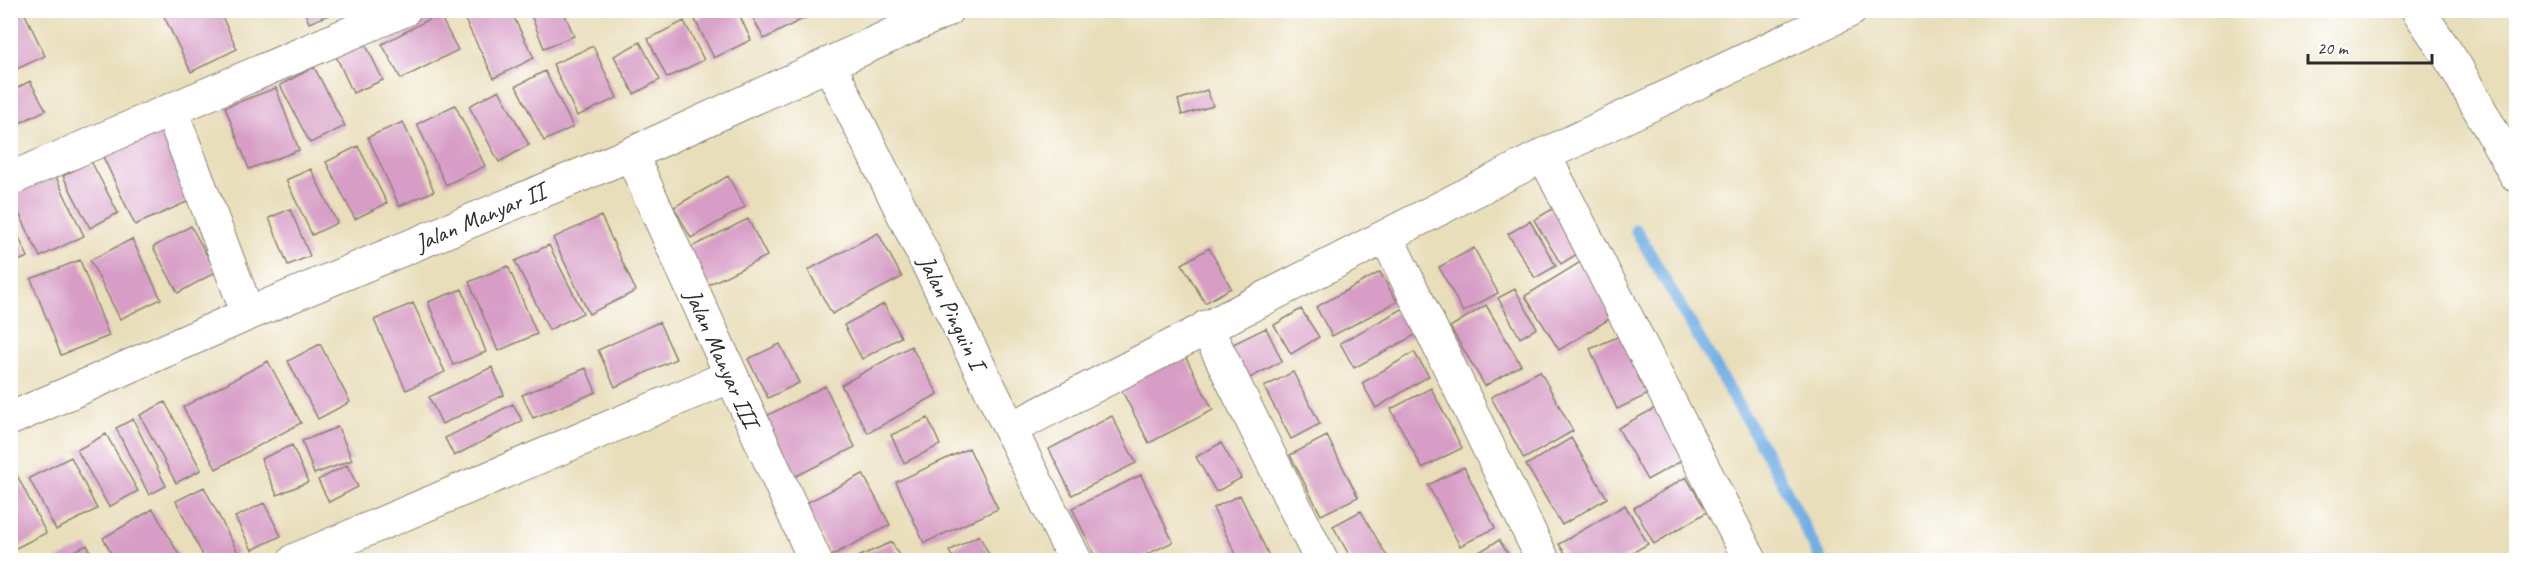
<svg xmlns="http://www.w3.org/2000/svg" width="2527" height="571" font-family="Caveat,sans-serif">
<rect width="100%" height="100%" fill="#fff"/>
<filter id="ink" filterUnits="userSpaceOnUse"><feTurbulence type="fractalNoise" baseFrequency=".0167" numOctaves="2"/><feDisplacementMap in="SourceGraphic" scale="12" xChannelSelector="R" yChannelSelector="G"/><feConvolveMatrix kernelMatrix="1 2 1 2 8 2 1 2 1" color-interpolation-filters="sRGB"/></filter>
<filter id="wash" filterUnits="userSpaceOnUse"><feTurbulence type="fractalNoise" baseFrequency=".008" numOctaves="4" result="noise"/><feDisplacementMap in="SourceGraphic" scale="24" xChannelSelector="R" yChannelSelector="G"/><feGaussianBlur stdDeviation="1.35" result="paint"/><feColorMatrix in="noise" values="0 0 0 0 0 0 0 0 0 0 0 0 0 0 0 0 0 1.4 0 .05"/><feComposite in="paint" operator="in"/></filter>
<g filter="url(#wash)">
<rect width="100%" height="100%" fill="#e9deba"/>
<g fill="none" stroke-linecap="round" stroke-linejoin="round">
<path stroke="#71afe4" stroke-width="12" d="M 1636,230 L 1777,472 L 1821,560"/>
</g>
<g id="blocks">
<path fill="#d79dc6" d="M 161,10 L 219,10 L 237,49 L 191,72 Z
M 304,10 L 338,10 L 338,11 L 309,23 Z
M 460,10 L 510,10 L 534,58 L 494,78 Z
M 529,10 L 563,10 L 574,36 L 544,48 Z
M 715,10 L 737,10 L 751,40 L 714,58 L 695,20 Z
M 749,10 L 815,10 L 816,12 L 764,39 Z
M 24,12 L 45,56 L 10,72 L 10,18 Z
M 439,14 L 458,50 L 401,79 L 382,44 Z
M 684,21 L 704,60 L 667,78 L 648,39 Z
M 640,42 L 660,80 L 634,94 L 614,56 Z
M 365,43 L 383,80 L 353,93 L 336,56 Z
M 593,46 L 617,98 L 577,116 L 553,64 Z
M 314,67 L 345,126 L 310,143 L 280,85 Z
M 545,71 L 573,127 L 544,141 L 516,86 Z
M 30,81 L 46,110 L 12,127 L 10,92 Z
M 276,88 L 299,150 L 249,169 L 225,107 Z
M 499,90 L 529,145 L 499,162 L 469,106 Z
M 1207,90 L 1213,106 L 1182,115 L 1178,100 Z
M 455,105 L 485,166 L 446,185 L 417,124 Z
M 163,120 L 198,197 L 135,225 L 99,148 Z
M 403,122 L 434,191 L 399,206 L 368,137 Z
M 358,146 L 387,203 L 355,219 L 326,162 Z
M 91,161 L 118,213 L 90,228 L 63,176 Z
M 311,169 L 337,223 L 312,235 L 286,180 Z
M 54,173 L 84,236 L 40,257 L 10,194 Z
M 728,176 L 745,207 L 691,238 L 674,207 Z
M 1559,205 L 1585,249 L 1561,264 L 1534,220 Z
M 290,209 L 310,256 L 288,265 L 269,218 Z
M 601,216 L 636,291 L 589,314 L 553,238 Z
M 10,218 L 28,257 L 10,264 Z
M 748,219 L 767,256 L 706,286 L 687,249 Z
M 1530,221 L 1556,266 L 1535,278 L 1508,234 Z
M 191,226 L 216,272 L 178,293 L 153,247 Z
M 878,233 L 902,277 L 832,314 L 808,270 Z
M 132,239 L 161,299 L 120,319 L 90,260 Z
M 549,245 L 583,313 L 549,330 L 515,261 Z
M 1209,248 L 1231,288 L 1205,303 L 1182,264 Z
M 1474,248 L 1498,293 L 1463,312 L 1439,267 Z
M 80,260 L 109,336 L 61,355 L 31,279 Z
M 1582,261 L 1616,315 L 1559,350 L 1525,296 Z
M 508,266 L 537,334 L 498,351 L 469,282 Z
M 1380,272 L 1397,302 L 1332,336 L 1316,307 Z
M 462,289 L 486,352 L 453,365 L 428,302 Z
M 1515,289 L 1537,328 L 1520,338 L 1498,298 Z
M 413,303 L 445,372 L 406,390 L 374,320 Z
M 884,304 L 901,337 L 862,359 L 844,325 Z
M 1486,305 L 1521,365 L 1485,386 L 1450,327 Z
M 1404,308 L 1417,334 L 1354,368 L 1340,343 Z
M 1301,309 L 1319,337 L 1291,354 L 1274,325 Z
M 659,322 L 676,359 L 615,387 L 598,350 Z
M 1266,328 L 1282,361 L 1246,380 L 1229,346 Z
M 1624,334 L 1651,393 L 1617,409 L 1590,349 Z
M 320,344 L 350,402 L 318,419 L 288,361 Z
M 780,344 L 799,383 L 768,398 L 748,359 Z
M 911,346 L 938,394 L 868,433 L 841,385 Z
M 1414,352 L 1429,376 L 1376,408 L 1362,383 Z
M 1184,354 L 1213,410 L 1149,443 L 1120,387 Z
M 268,361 L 301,423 L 216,469 L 183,407 Z
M 492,367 L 504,395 L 442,424 L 429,397 Z
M 586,368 L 596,392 L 533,418 L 522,395 Z
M 1540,371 L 1573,431 L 1524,459 L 1491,397 Z
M 1293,372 L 1320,424 L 1291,439 L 1264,387 Z
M 825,386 L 855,447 L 794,477 L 764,417 Z
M 1431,388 L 1462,448 L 1422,468 L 1391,409 Z
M 165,402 L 201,470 L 176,483 L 140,415 Z
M 513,404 L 522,421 L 454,456 L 445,438 Z
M 1657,407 L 1685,459 L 1647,480 L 1618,428 Z
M 1112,416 L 1136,463 L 1072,495 L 1049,449 Z
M 928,418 L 940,445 L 904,463 L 891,435 Z
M 133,419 L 166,486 L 149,495 L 116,428 Z
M 338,427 L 352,460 L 314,474 L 302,441 Z
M 106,434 L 138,491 L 109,507 L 77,450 Z
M 1327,436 L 1358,497 L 1321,515 L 1290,455 Z
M 1571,438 L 1607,498 L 1562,525 L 1526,465 Z
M 1221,443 L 1241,478 L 1216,492 L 1196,457 Z
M 292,445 L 308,482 L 277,495 L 261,459 Z
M 969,448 L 998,509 L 924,543 L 896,482 Z
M 71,457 L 97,509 L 56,530 L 29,478 Z
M 347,465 L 358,487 L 329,502 L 318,480 Z
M 1464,467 L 1495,528 L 1460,546 L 1428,485 Z
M 16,473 L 46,533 L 10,551 L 10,476 Z
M 863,474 L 890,525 L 831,556 L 804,504 Z
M 1141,475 L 1173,542 L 1135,560 L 1097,560 L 1072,508 Z
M 1686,477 L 1707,512 L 1654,544 L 1634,508 Z
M 204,487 L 238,553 L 224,560 L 205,560 L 176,501 Z
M 1240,495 L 1271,560 L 1239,560 L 1213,508 Z
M 264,503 L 281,536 L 252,550 L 235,517 Z
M 1625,505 L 1648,544 L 1620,560 L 1569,560 L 1559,544 Z
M 153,509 L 182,560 L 115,560 L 103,538 Z
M 1361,511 L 1389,560 L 1352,560 L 1333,526 Z
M 979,535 L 992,560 L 954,560 L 949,551 Z
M 1499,540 L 1512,560 L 1466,560 Z
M 892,542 L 901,560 L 851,560 Z
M 87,545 L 95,560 L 55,560 Z"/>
</g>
</g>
<g filter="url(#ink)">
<use href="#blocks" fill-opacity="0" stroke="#8a8472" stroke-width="1.5"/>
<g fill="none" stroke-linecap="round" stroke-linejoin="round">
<g stroke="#8a8472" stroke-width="35">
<path id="minor" d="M 2418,10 L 2456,67 L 2516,175
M 829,64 L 1075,560
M 171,110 L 248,314
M 631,154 L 815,560
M 1544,155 L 1750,560
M 10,179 L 404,10
M 1386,236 L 1543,560
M 1206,327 L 1321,560
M 10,419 L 248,314 L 631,154 L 947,10
M 1010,429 L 1544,155 L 1851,10
M 295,560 L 731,376"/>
</g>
<use href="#minor" stroke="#fff" stroke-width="33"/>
</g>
</g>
<g text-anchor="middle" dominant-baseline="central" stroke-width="6" stroke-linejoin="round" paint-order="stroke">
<g font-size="24" fill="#2b2b2b" stroke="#fff">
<text transform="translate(480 217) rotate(-23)">Jalan Manyar II</text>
<text transform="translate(952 312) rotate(64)">Jalan Pinguin I</text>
<text transform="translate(722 358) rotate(66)">Jalan Manyar III</text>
</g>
</g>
<rect width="2527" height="571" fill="none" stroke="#fff" stroke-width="36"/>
<path d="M2308 54v9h124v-9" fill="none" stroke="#2b2b2b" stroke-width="3"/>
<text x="2317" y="54" font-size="18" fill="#2b2b2b" stroke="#ffffff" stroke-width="4.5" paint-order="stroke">20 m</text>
</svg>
